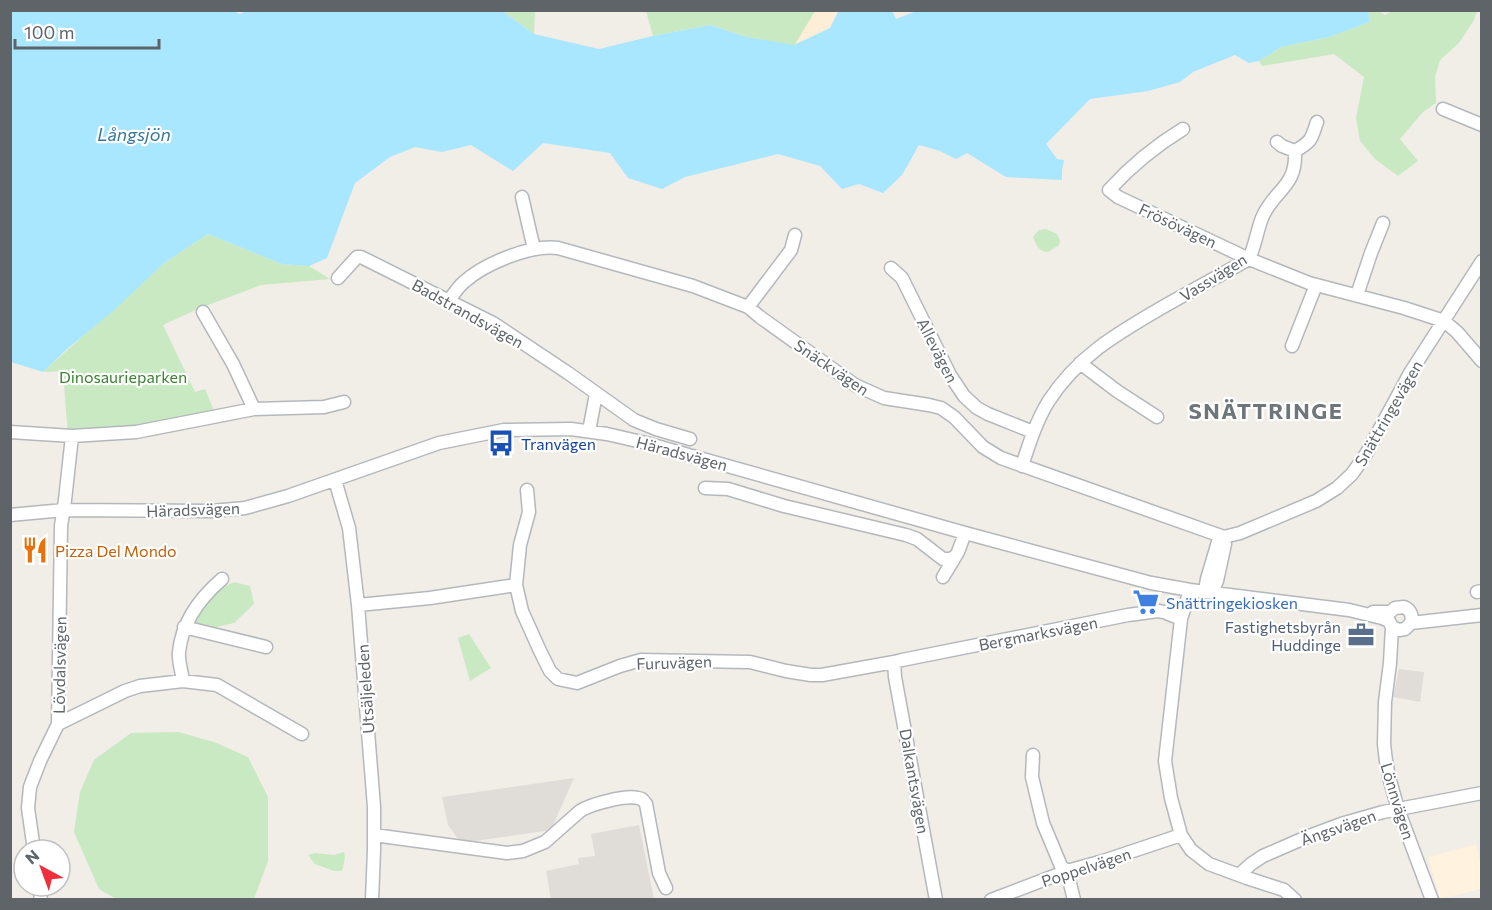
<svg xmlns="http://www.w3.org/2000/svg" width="1492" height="910" font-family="Commissioner,sans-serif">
<rect width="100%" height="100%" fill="#f1ede7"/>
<path fill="#fff2de" d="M 1476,844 L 1481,865 L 1481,889 L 1440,899 L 1428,857 Z"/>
<path fill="#e0ddd9" d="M 1399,669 L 1424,672 L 1420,702 L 1393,697 Z
M 574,778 L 551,830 L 461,843 L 448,825 L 442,797 Z
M 639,825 L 654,899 L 551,899 L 546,871 L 579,864 L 578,858 L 595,856 L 591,834 Z"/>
<path fill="#c9e9c3" d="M 502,11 L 535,11 L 534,34 Z
M 646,11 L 839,11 L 794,46 L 747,37 L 710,25 L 653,36 Z
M 1368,11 L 1378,11 L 1385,15 L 1392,11 L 1477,11 L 1474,20 L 1459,43 L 1440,60 L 1435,77 L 1436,103 L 1423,112 L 1400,139 L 1418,161 L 1398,176 L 1375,159 L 1360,141 L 1356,118 L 1364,77 L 1334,54 L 1262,66 L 1259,61 L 1281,47 L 1329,37 L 1370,22 Z
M 1046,229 L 1057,234 L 1060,240 L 1059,245 L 1048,252 C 1039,252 1036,245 1033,237 L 1039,230 Z
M 208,234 L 282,264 L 309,266 L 330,279 L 261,285 L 200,308 L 163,325 L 195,392 L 205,389 L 216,416 L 68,436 L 63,371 L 43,372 L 164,263 Z
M 234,582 L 250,586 L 254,604 L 234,623 L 217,627 L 194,622 L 211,594 Z
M 469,634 L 491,668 L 470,681 L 458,638 Z
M 178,732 L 214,742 L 248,757 L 268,797 L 268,861 L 254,899 L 116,899 L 99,889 L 74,832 L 80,792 L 94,760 L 131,733 Z
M 344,852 L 345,858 L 342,871 L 334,871 L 315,864 L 308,855 L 315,853 L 334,855 Z"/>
<path fill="#fceed7" d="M 815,11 L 839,11 L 830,28 L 794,46 Z"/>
<path fill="#a9e6ff" d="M 230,10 L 240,14 L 248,10 L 502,11 L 534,34 L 599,49 L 653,36 L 710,25 L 747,37 L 794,45 L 830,28 L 839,10 L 892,11 L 896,19 L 919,10 L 1368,10 L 1370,22 L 1329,37 L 1281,47 L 1259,61 L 1249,63 L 1235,55 L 1193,72 L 1180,82 L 1148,91 L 1090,99 L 1046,144 L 1057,159 L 1064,160 L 1062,170 L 1062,180 L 1006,177 L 967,153 L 956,159 L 940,151 L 919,145 L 902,175 L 883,193 L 859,184 L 842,189 L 820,166 L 778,154 L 685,177 L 662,189 L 628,178 L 610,153 L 543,143 L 513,171 L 471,145 L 442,152 L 415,147 L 390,157 L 355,183 L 327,258 L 309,266 L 282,264 L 208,234 L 164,263 L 112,312 L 67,349 L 43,372 L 11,362 L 11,11 Z"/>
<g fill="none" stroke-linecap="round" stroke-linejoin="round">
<g stroke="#b4b8bc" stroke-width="15">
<path id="minor" d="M 1443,109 L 1482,125
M 1183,129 C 1155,146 1131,166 1109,190 L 1118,197 L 1249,259 L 1309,283 L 1404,308 L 1444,321 L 1457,332 L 1482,361
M 1277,142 L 1282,146 L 1295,151
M 522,197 L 534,249
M 891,268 L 902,278 L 950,375 L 964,396 L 977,408 L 988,414 L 1033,432
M 338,278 L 357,257 L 361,257 L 493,323 L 568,373 L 634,420 L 656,429 L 690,439
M 1357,295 L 1371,253 L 1383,223
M 449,300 C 454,294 458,287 464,282 C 484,264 531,244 558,248 L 693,286 L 748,307 L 760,317 L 855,385 L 884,398 L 929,405 L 941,408 L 954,417 L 983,447 L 1001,458 L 1224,537
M 748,307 L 791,250 L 795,235
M 203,312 L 233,364 L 254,409
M 1292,346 L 1316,285
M 1080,363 L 1117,391 L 1157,417
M 589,431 L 596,394
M 10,432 L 72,436 L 136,432 L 254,409 L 324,407 L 344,402
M 1022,466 C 1029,444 1036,422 1048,402 C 1079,354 1120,332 1168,304 C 1195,289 1222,274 1249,259 C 1255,246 1257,231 1262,218 C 1274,189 1297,188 1295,151 C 1312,141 1311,140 1317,122
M 335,480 L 349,528 L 358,605 L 374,807 L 374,850 L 372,900
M 705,488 L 728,489 L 784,506 L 906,535 L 917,539 L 943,559 L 951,559 L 954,557
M 10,515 L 64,510 L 212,511 L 245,508 L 288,496 L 439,443 L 504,430 L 571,429 L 607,434 L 646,443 L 965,533 L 1151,583 L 1190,590 L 1349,610 L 1382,618 L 1389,621 L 1392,627 L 1399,630 L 1405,629 L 1411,623 L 1482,615
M 943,577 L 958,552 L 965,533
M 516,585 L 520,545 L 529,512 L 527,490
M 1190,590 L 1181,619 L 1165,761 L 1171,798 L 1181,835 L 1191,850 L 1209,864 L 1247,878 L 1284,890 L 1295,900
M 1205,591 L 1207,579 L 1218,542 L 1224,537 L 1240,533 L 1316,501 L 1337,488 L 1352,474 L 1366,454 L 1410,373 L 1482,261
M 1212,592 L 1217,581 L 1225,544
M 1477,592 L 1482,591
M 358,605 L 430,598 L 516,585 L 522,611 L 540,651 L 550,671 L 558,679 L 577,683 L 620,666 L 641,660 L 750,662 L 786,671 L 811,675 L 822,675 L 894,662 L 902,660 L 1128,615 L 1158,611 L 1164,612 L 1181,619
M 1373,612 L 1390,612 L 1395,608 L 1404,607 C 1411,610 1413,616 1411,623
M 184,627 L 266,647
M 1392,627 L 1390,663 L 1385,702 L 1384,744 L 1386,761 L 1389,777 L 1398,809 L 1432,900
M 894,662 L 895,677 L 936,900
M 183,681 C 182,672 178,661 179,652 C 182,622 200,598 222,579
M 58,724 L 125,691 L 140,686 L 183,681 L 217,685 L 302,734
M 1033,755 L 1032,777 L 1043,823 L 1061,866 L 1067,871 L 1074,900
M 374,835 L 507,853 L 523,851 L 545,842 L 580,811 C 591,804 625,795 638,798 C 643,799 642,799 646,804 L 659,873 L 666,888
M 34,850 L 28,808 L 30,787 L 40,761 L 58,724 L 61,526 L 65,500 L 72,436
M 1239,875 L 1251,864 L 1263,856 L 1309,836 L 1341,824 L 1383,812 L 1482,793
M 39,886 L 41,900
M 991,900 L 1067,871 L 1103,861 L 1181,835"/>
</g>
<use href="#minor" stroke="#fff" stroke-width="12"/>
</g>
<defs>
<g id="bus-bare" transform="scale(2.07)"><path d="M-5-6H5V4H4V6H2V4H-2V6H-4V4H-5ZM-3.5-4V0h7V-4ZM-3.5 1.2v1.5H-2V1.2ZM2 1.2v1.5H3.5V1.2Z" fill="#1a4fb4" stroke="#fff" stroke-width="2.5" paint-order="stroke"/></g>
<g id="restaurant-bare" transform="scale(2.07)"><path d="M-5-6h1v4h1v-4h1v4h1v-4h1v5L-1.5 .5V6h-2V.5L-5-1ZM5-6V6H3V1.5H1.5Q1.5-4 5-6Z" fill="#e8710a" stroke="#fff" stroke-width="2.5" paint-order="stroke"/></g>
<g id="supermarket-bare" transform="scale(2.07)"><path d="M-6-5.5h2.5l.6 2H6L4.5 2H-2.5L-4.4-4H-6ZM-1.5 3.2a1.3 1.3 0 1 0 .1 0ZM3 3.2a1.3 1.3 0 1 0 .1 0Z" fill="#3f7fe0" stroke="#fff" stroke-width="2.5" paint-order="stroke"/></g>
<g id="office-bare" transform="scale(2.07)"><path d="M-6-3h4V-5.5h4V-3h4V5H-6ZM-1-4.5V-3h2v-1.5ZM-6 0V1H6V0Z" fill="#5c6f8a" stroke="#fff" stroke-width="2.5" paint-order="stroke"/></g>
</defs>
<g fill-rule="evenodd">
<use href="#bus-bare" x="501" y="443"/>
<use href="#restaurant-bare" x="35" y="550"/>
<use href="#supermarket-bare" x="1146" y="602"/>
<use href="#office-bare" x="1361" y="635"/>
</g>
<g text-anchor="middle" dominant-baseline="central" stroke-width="4.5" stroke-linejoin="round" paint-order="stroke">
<g font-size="16" fill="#5e6468" stroke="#fff">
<text transform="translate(1178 225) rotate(25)">Frösövägen</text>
<text transform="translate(1213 277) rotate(-32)">Vassvägen</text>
<text transform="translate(468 313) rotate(29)">Badstrandsvägen</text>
<text transform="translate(938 350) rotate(63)">Allevägen</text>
<text transform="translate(832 367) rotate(34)">Snäckvägen</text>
<text transform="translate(1388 413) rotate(-60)">Snättringevägen</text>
<text transform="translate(682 453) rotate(15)">Häradsvägen</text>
<text transform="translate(193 509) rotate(-2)">Häradsvägen</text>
<text transform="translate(1038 633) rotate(-11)">Bergmarksvägen</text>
<text transform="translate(674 662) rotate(-2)">Furuvägen</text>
<text transform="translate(59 665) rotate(-89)">Lövdalsvägen</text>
<text transform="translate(365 689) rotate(-94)">Utsäljeleden</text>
<text transform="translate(915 781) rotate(80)">Dalkantsvägen</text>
<text transform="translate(1398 801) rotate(73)">Lönnvägen</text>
<text transform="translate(1338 827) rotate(-19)">Ängsvägen</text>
<text transform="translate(1086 867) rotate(-18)">Poppelvägen</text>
</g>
<g font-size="16" fill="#3a8331" stroke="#fff">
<text x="123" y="376">Dinosaurieparken</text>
</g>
<g font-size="16" fill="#164399" stroke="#fff" text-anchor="start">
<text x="521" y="443">Tranvägen</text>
</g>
<g font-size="16" fill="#c56008" stroke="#fff" text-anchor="start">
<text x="55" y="550">Pizza Del Mondo</text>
</g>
<g font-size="16" fill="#366cbe" stroke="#fff" text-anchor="start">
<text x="1166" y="602">Snättringekiosken</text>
</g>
<g font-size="16" fill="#4e5e75" stroke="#fff" text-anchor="end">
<text x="1341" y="626">Fastighetsbyrån<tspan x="1341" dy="18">Huddinge</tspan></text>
</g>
<g font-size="18" font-style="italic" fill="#39779a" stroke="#fff">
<text x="134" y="134">Långsjön</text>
</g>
<g font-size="22" font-weight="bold" letter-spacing="1.5" fill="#6f767a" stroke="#fff">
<text x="1266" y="410">SNÄTTRINGE</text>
</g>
</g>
<rect width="1492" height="910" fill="none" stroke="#5e6468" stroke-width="24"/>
<g transform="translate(42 868) rotate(319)"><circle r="28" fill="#ffffff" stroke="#bfc1c3" stroke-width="1.5"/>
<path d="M0-4.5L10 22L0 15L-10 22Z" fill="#ef2f3c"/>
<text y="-9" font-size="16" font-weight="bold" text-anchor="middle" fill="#5e6468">N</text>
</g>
<path d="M15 39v9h144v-9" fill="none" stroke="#5e6468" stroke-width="3"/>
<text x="24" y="39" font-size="18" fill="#5e6468" stroke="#ffffff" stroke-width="4.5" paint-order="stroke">100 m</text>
</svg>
